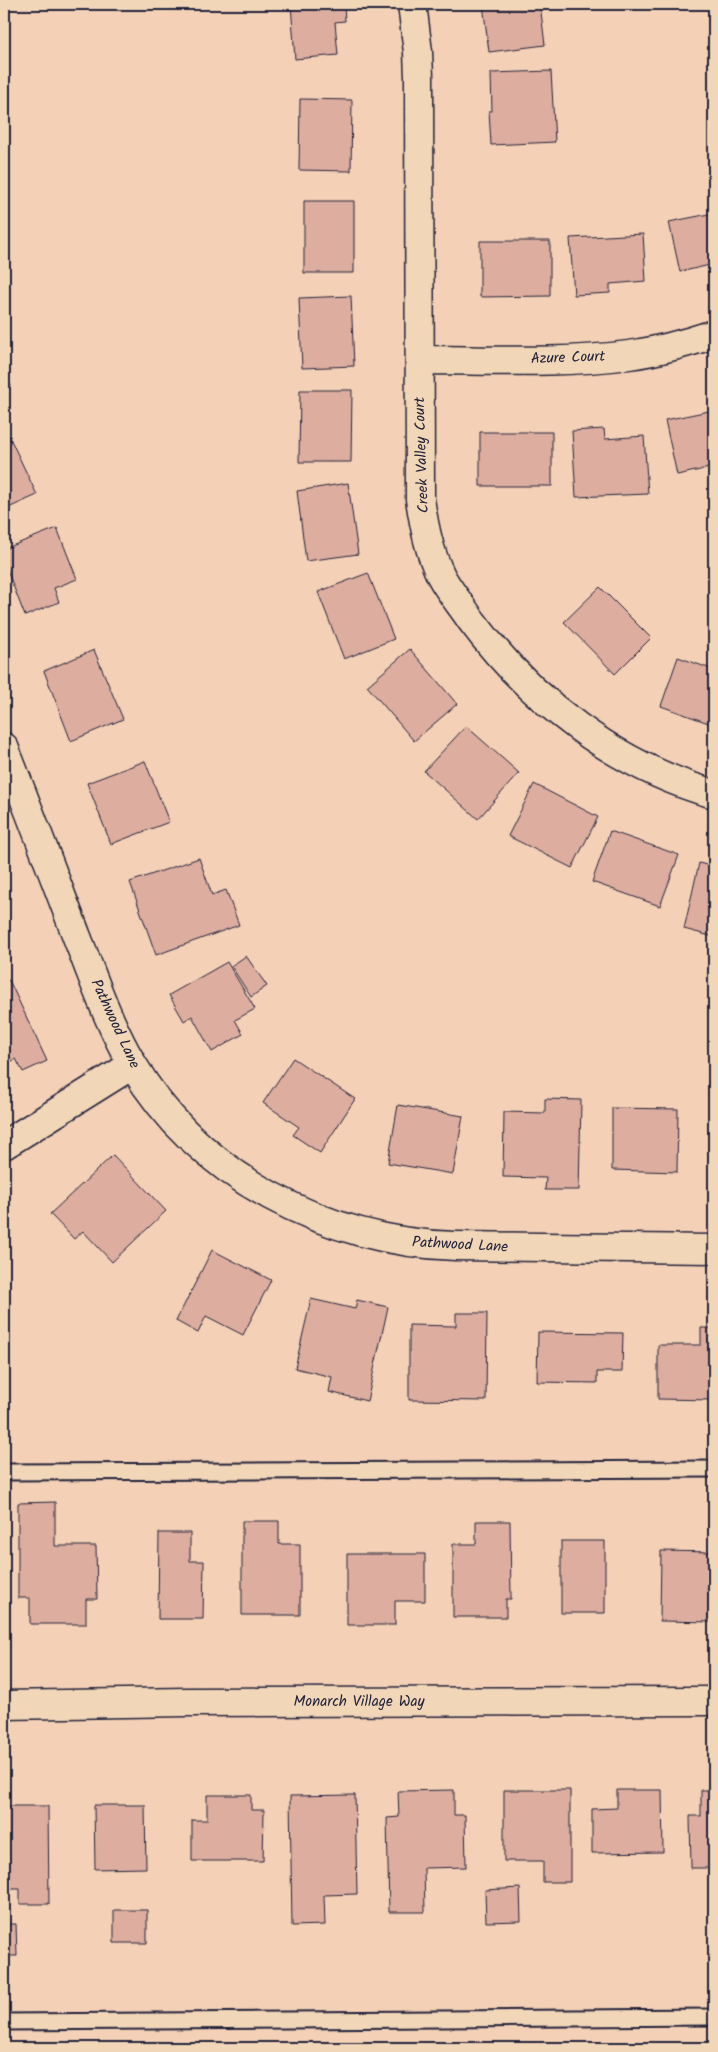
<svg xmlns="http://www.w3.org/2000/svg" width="718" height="2052" font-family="Kalam,sans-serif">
<rect width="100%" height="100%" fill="#f4d1b6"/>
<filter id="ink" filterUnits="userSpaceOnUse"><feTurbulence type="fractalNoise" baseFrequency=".02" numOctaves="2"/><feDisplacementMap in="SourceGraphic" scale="10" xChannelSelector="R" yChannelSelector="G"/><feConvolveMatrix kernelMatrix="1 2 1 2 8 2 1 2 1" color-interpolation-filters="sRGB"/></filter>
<g filter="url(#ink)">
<path fill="#ddada0" stroke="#22223b" d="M 291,4 L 344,4 L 345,21 L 335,22 L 338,55 L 295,59 Z
M 483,4 L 540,4 L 545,45 L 489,52 Z
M 551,71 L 555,142 L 491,145 L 489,111 L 492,111 L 491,73 Z
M 300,99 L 352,100 L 351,171 L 299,170 Z
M 304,201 L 354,201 L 354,273 L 304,273 Z
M 714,213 L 714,264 L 680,272 L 669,222 Z
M 643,234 L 646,281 L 610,284 L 610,293 L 574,295 L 570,238 Z
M 480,241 L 550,241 L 550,296 L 480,297 Z
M 351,296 L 354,366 L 302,368 L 299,298 Z
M 4,371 L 11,386 L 4,390 Z
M 300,390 L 352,390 L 351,462 L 299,462 Z
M 714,410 L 714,467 L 677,475 L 665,420 Z
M 604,429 L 605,439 L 644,436 L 648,494 L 576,497 L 572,431 Z
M 480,432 L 552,432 L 552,486 L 480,486 Z
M 9,436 L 37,495 L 4,510 L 4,439 Z
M 348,483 L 358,554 L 306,561 L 297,491 Z
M 57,528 L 77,579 L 54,588 L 59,602 L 25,616 L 4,562 L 4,549 Z
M 368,573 L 394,639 L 344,659 L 318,592 Z
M 600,587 L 651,638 L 615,674 L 564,622 Z
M 410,649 L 457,704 L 414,741 L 367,686 Z
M 94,650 L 123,719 L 71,741 L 44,671 Z
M 678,657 L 714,670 L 714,725 L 661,706 Z
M 466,726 L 519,773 L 478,819 L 424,771 Z
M 145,761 L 169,822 L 111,844 L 87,783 Z
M 534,784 L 598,817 L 572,868 L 508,836 Z
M 610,831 L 679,855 L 660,906 L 592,882 Z
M 199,858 L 212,895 L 226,890 L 239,925 L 156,955 L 130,882 Z
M 699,863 L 714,867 L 714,937 L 684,929 Z
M 246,956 L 267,986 L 251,997 L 231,966 Z
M 227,962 L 255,1009 L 235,1020 L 243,1034 L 212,1052 L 192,1016 L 184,1021 L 169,995 Z
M 9,980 L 47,1061 L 23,1072 L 16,1059 L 4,1065 L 4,982 Z
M 293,1058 L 355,1099 L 320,1153 L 293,1135 L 299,1127 L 263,1103 Z
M 545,1099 L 581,1100 L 579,1190 L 545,1190 L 546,1178 L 503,1177 L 504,1112 L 545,1113 Z
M 398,1105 L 463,1116 L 453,1174 L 388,1163 Z
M 612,1108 L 678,1109 L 677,1172 L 612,1170 Z
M 113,1155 L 166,1211 L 112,1262 L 83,1231 L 74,1239 L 50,1214 Z
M 212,1250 L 271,1280 L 243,1335 L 206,1316 L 198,1333 L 176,1321 Z
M 311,1299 L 355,1309 L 357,1300 L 388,1307 L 367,1401 L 329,1392 L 332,1377 L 295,1368 Z
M 456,1313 L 487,1313 L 486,1401 L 409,1400 L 409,1325 L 456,1326 Z
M 701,1328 L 714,1328 L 714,1400 L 658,1399 L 658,1345 L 701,1345 Z
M 538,1332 L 623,1333 L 622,1372 L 597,1372 L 597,1383 L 537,1382 Z
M 55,1502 L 55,1546 L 96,1546 L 97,1599 L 86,1599 L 86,1624 L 30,1624 L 30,1598 L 18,1598 L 18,1503 Z
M 242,1521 L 279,1521 L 279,1544 L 300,1544 L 300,1615 L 242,1615 Z
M 476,1521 L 510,1521 L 511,1599 L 506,1599 L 506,1617 L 453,1617 L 453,1544 L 476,1544 Z
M 159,1533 L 190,1533 L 190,1561 L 204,1561 L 203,1619 L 158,1619 Z
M 561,1541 L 605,1541 L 605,1613 L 561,1613 Z
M 661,1551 L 714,1552 L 714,1622 L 660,1621 Z
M 347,1554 L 425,1554 L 425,1601 L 395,1601 L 395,1625 L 347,1625 Z
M 454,1790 L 454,1815 L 465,1815 L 466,1867 L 424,1868 L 425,1912 L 389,1912 L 387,1818 L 399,1817 L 398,1791 Z
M 504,1790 L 570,1790 L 570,1882 L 543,1882 L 543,1861 L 504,1861 Z
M 617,1790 L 662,1790 L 663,1852 L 592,1853 L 592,1809 L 617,1808 Z
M 701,1790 L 714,1790 L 714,1868 L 691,1868 L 690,1816 L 701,1816 Z
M 207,1795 L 251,1795 L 251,1810 L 264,1810 L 263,1861 L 192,1861 L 192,1820 L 207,1820 Z
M 355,1795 L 357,1894 L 324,1895 L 325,1925 L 292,1926 L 290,1796 Z
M 94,1805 L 145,1805 L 146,1868 L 95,1869 Z
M 4,1806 L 48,1806 L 49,1904 L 20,1904 L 20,1889 L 4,1889 Z
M 520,1888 L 521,1921 L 486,1922 L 485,1890 Z
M 114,1910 L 147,1910 L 147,1943 L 114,1943 Z
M 4,1924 L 16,1924 L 17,1956 L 4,1956 Z"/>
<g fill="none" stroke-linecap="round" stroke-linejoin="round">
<g stroke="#22223b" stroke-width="19">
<path id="lane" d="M 4,1472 L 714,1469
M 4,2022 L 714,2017"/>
</g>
<g stroke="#22223b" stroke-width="31">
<path id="street" d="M 412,4 L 418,52 L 419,77 L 420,499 C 424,525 429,552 441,576 C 449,591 461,605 471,620 C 531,701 616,766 714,794
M 420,360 C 489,360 560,364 629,355 C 658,351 687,343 714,334
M 4,747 C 29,810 53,874 77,937 C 94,980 109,1025 133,1065 C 199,1177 328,1242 455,1246 L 714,1249
M 4,1145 L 132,1065
M 4,1705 L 186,1702 L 714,1701"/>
</g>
<use href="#lane" stroke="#f1d6b8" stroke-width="15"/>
<use href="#street" stroke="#f1d6b8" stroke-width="28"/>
</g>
</g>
<g text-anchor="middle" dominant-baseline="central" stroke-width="4" stroke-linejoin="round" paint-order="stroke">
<g font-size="15" fill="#22223b" stroke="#f1d6b8">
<text transform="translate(568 358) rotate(-2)">Azure Court</text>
<text transform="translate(422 455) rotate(-92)">Creek Valley Court</text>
<text transform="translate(115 1024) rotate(65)">Pathwood Lane</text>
<text transform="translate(460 1245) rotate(3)">Pathwood Lane</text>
<text x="359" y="1702">Monarch Village Way</text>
</g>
</g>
<rect width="718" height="2052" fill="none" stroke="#f1d6b8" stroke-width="20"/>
<rect x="10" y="10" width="698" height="2032" fill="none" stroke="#22223b" stroke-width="2" filter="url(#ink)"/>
</svg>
